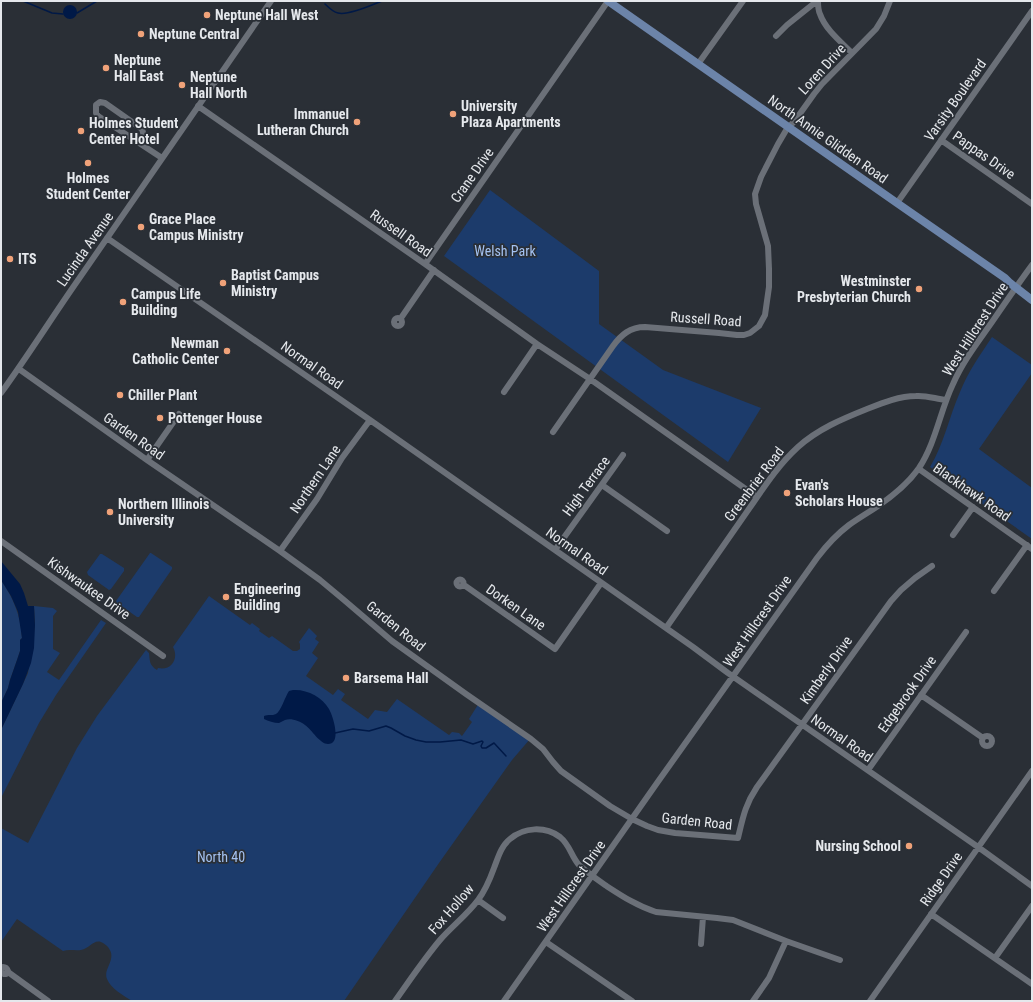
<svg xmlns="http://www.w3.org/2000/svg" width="1033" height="1002" font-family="'Roboto Condensed',sans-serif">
<rect width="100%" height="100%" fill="#2a2f36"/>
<path fill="#1c3b6b" d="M 490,190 L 599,271 L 599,324 L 663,370 L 761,408 L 728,462 L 444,256 Z
M 992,337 L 1032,365 L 1032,373 L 979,449 L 1032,488 L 1032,539 L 930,467 C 944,444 949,417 960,392 C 968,372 980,355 992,337 Z
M 150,553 L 151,553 L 172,567 L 172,569 L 139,617 L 137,617 L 117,603 L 116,601 Z
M 100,554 L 102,554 L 124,568 L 124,571 L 111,589 L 109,590 L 88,575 L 87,572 Z
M 1,580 C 13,597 21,616 22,638 L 20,640 L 20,651 L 17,660 L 10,680 L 8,688 L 1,703 Z
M 209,596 L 250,625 L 252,623 L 260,629 L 259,631 L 269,638 L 272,636 L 293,651 L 297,651 L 300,649 L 300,644 L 299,642 L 309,628 L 317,636 L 315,639 L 319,642 L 312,653 L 318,658 L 306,676 L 333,695 L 338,689 L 345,694 L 341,700 L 368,719 L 375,710 L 387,712 L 397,699 L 449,735 L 452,732 L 459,733 L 462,736 L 472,722 L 469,719 L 479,703 L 530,739 L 512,760 L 439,863 L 344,1001 L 132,1001 C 123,995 111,989 107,979 C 104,972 110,965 111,959 C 112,954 111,951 108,947 C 95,934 92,948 81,950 C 75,951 69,949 63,951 L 17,919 L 1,942 L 1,828 L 28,843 L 77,748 L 97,716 L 146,650 L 149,653 C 150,661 149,665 157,670 L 158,668 C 172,671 179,658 173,647 Z
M 34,606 L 53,608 L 57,611 L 53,616 L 53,649 L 60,653 L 47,672 L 59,680 L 101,620 L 106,623 L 56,695 L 39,723 L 1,798 L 1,730 L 28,673 L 35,625 Z"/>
<path fill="#001947" d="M63 12a7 7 0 1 1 14 0a7 7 0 1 1-14 0Z
M 1,561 L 20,584 L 24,593 L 28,606 L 34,606 L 35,625 L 34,648 L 31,663 L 23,684 L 1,730 L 1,703 L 8,688 L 10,680 L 17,660 L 20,651 L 20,640 L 22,638 L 18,612 L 11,596 L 1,580 Z
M 293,690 C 307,689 322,697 329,709 C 333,716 342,744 328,744 C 320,744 312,730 305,725 C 300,721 291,718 285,720 C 283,721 281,722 279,723 C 274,723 268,721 264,719 L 264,716 C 268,714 272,716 276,714 C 281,711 285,697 289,691 Z"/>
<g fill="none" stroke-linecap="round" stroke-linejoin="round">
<path stroke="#001947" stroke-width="1.5" d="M 23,1 L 52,13 L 63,14
M 325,4 C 329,8 333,12 338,13 C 348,16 372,5 382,1
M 77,13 L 97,1
M 335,733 L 353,729 L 369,731 L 386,726 L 391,728 L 405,736 L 416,740 L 426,742 L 440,742 L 461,740 L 473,744 L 482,741 L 483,742 L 481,746 L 482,748 L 486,748 L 494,743 L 506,756"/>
<path stroke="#6b7078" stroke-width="6" d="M 818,1 C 818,5 818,10 820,14 C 825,29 841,42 852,53
M 776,36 L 787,25 L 817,1
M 698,64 L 743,1
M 198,106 L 425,264 L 537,344 L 590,379 L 757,497
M 941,140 L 1032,204
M 142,144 L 144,136 L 142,129 L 105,103 L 100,102 L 96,105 L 96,113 L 98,116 L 162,158
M 897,203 L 1032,11
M 107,238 L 370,420 L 693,647 L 728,673 L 978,847 L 1032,886
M 425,264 L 608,1
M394 322a4 4 0 1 1 8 0a4 4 0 1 1-8 0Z
M 401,318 L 434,270
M 19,369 L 147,460 L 280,551 L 320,580 L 344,600 L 392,641 L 466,694 L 531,739 L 543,749 L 553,762 L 561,771 L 610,806 L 632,819 L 647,826 L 658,830 L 675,833 L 738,838 C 743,817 745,805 757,787 L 891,601 L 901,590 L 915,578 L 932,566
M 504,392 L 537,344
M 1,393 C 27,357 51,319 76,283 C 141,189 206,95 271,1
M 553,432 L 613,346 C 621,335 630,327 645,327 L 719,333 L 737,335 L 744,335 L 750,333 L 759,326 L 765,315 L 769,287 L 769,269 L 768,246 L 756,204 L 755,194 L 761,177 L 778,144 L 788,127 L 794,122 L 814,94 L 822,84 L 876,29 L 884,16 L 890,1
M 147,460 L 179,414
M 919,469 L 1032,549
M 602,485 L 667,531
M 953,535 L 973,507
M 1,541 L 163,656
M 555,550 L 623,455
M 280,551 L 317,499 L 342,458 L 370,420
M456.5 583a3.5 3.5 0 1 1 7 0a3.5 3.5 0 1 1-7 0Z
M 464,585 L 555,649 L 601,583
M 994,591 L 1027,545
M 666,628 C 692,591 718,553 744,516 C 761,492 776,467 798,447 C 818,429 842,419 867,409 C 882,403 899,396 916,396 C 926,395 936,399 946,400
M 921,695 L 983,738
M982 741a5 5 0 1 1 10 0a5 5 0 1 1-10 0Z
M 868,770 L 966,632
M 478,900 L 503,918
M 931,914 L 1032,984
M 546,942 L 632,1001
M 701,944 L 703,917
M 995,958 L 1032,906
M 1,969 L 3,967 C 6,967 7,968 8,971 L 6,974 L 4,974 L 1,972
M 8,972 L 48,1001
M 395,1001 C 410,980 424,959 440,940 C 452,926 467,915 478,900 C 485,891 490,879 494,868 C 498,858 501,846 510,839 C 524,827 545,826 560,837 C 570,845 571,856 579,865 C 587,872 596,879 605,885 C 622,896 637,906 656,912 L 717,918 L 733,920 L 786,941 L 840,960
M 504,1001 L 657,783 L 817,558 C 826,546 837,534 849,525 C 856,520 864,515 872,510 C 889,499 907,485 919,468 C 936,442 940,411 953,384 C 963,361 978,342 992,322 C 1005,303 1018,284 1032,265
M 753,1001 L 769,978 L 786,941
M 870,1001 L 1032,771"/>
<path stroke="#6c84a9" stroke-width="8" d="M 608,1 L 897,203 L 1005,278 L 1010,283 L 1032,300"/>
</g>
<g fill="#f0a279" stroke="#2a2f36" stroke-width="1.5">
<circle cx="207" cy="15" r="4"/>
<circle cx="141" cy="34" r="4"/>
<circle cx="106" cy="68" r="4"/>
<circle cx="182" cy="85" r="4"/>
<circle cx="453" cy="114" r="4"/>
<circle cx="357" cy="122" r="4"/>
<circle cx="81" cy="131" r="4"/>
<circle cx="88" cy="163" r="4"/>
<circle cx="141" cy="227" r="4"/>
<circle cx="10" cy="259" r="4"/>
<circle cx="223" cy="283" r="4"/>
<circle cx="919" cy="289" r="4"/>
<circle cx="123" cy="302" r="4"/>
<circle cx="227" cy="351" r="4"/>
<circle cx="120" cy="395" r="4"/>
<circle cx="160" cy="418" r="4"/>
<circle cx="787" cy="493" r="4"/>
<circle cx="110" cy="512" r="4"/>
<circle cx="226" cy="597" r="4"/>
<circle cx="346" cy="678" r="4"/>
<circle cx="909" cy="846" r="4"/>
</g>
<g text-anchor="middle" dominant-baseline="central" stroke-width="3.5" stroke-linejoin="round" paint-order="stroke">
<g font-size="14" font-weight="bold" fill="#e5e8ec" stroke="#2a2f36" text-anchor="start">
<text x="215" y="15">Neptune Hall West</text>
<text x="149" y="34">Neptune Central</text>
<text x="114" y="60">Neptune<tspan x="114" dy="16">Hall East</tspan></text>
<text x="190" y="77">Neptune<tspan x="190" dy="16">Hall North</tspan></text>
<text x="461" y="106">University<tspan x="461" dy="16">Plaza Apartments</tspan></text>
<text x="349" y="114" text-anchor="end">Immanuel<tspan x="349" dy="16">Lutheran Church</tspan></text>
<text x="89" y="123">Holmes Student<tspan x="89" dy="16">Center Hotel</tspan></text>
<text x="88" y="178" text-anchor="middle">Holmes<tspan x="88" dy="16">Student Center</tspan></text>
<text x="149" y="219">Grace Place<tspan x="149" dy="16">Campus Ministry</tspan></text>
<text x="18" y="259">ITS</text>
<text x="231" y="275">Baptist Campus<tspan x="231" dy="16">Ministry</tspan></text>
<text x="911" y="281" text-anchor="end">Westminster<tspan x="911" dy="16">Presbyterian Church</tspan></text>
<text x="131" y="294">Campus Life<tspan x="131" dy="16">Building</tspan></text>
<text x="219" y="343" text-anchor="end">Newman<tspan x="219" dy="16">Catholic Center</tspan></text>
<text x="128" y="395">Chiller Plant</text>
<text x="168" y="418">Pottenger House</text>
<text x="795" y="485">Evan's<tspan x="795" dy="16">Scholars House</tspan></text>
<text x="118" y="504">Northern Illinois<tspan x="118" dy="16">University</tspan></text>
<text x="234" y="589">Engineering<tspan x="234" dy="16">Building</tspan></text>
<text x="354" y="678">Barsema Hall</text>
<text x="901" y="846" text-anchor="end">Nursing School</text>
</g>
<g font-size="14" fill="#e5e8ec" stroke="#2a2f36">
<text transform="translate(822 69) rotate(-48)">Loren Drive</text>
<text transform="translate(955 100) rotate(-55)">Varsity Boulevard</text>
<text transform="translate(828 139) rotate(35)">North Annie Glidden Road</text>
<text transform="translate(984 155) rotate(35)">Pappas Drive</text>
<text transform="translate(472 175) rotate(-55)">Crane Drive</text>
<text transform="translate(401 233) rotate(35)">Russell Road</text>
<text transform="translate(85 249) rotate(-55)">Lucinda Avenue</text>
<text transform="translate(706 319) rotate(4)">Russell Road</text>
<text transform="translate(975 329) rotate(-57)">West Hillcrest Drive</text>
<text transform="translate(312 365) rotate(35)">Normal Road</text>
<text transform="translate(134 436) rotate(35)">Garden Road</text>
<text transform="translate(315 479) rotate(-56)">Northern Lane</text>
<text transform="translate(754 484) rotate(-53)">Greenbrier Road</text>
<text transform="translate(586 486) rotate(-54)">High Terrace</text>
<text transform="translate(972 492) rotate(35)">Blackhawk Road</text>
<text transform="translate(577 551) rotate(35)">Normal Road</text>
<text transform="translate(89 588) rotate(35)">Kishwaukee Drive</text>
<text transform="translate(516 607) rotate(35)">Dorken Lane</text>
<text transform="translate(757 621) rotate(-55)">West Hillcrest Drive</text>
<text transform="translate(396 626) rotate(39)">Garden Road</text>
<text transform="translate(826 670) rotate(-55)">Kimberly Drive</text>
<text transform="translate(907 694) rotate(-55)">Edgebrook Drive</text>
<text transform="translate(842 738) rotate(35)">Normal Road</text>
<text transform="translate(697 821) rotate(6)">Garden Road</text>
<text transform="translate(941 879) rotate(-55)">Ridge Drive</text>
<text transform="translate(571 886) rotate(-55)">West Hillcrest Drive</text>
<text transform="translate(451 909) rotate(-49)">Fox Hollow</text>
</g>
<g font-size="14" fill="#a4c2f1" stroke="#2a2f36">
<text x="505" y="251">Welsh Park</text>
<text x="221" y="857">North 40</text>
</g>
</g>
<rect width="1033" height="1002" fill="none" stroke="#e5e8ec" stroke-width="4"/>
</svg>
